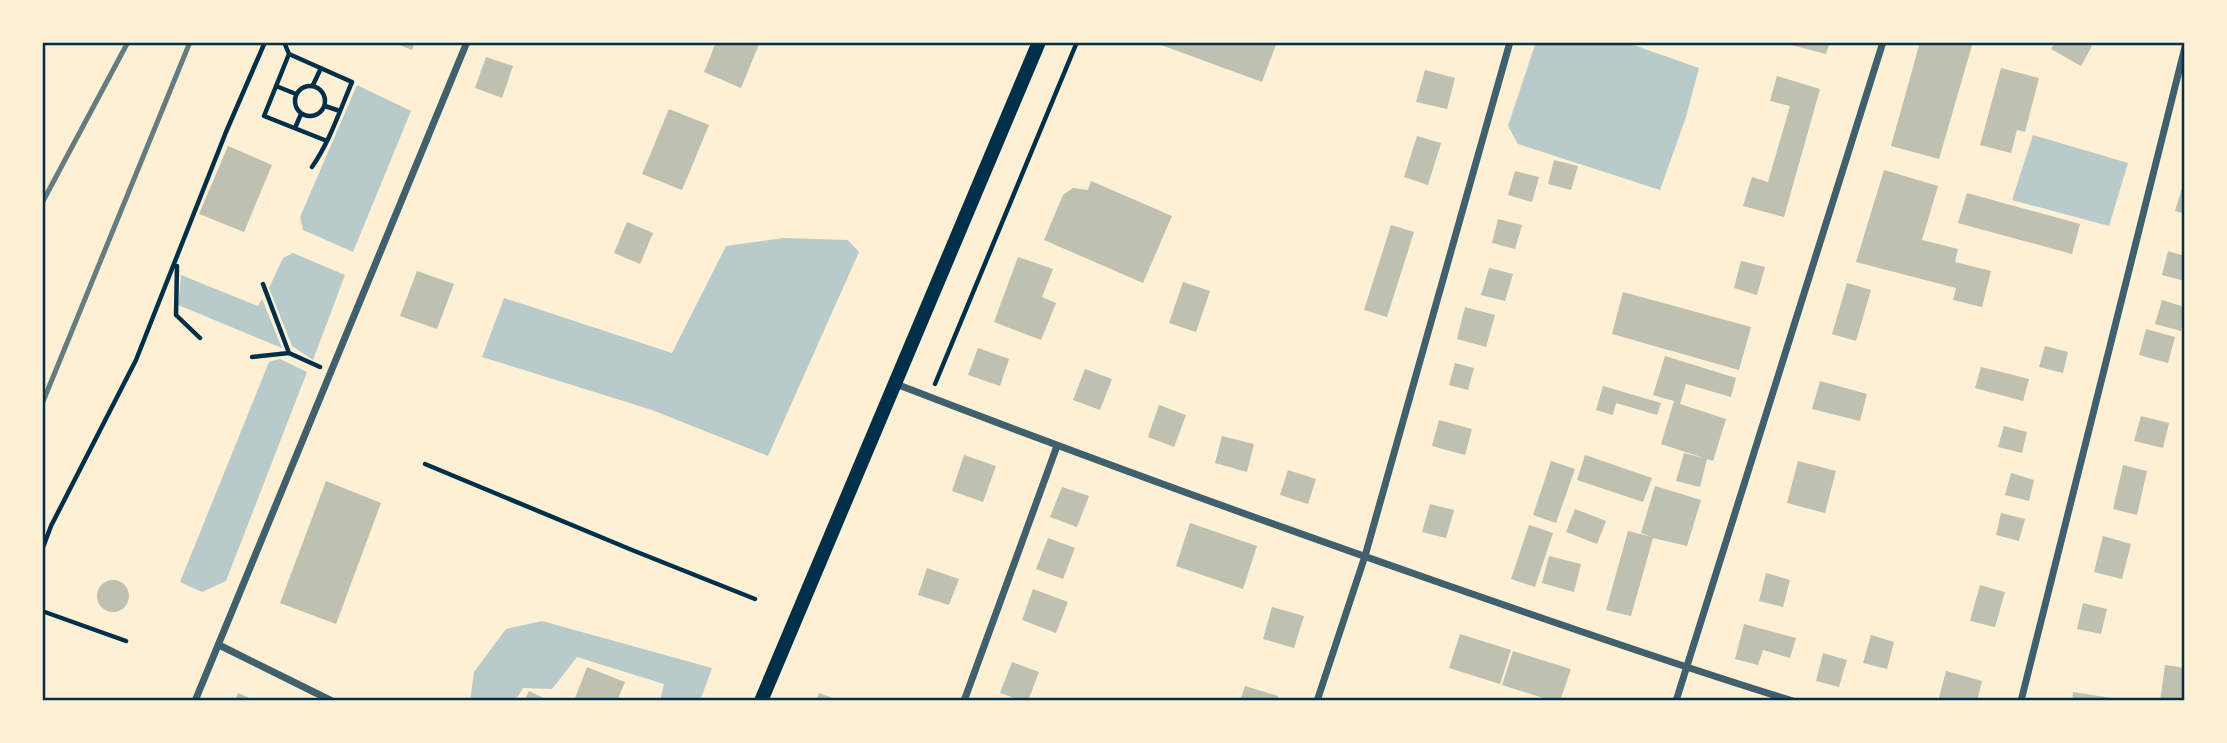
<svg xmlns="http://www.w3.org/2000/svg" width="2227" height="743" font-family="Overpass,sans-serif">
<rect width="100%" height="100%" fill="#fdf0d5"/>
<path fill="#b9caca" d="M 1536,42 L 1625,42 L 1699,68 L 1686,117 L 1660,190 L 1518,144 L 1508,126 Z
M 357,85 L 411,111 L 353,252 L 303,230 L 300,217 Z
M 2033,135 L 2128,163 L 2109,226 L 2012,200 Z
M 783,238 L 848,240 L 859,252 L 768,456 L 652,410 L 482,357 L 504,298 L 672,353 L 726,246 Z
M 293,253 L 345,275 L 313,360 L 292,346 L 269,288 L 283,258 Z
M 181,275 L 258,306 L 262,299 L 282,348 L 178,305 Z
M 280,359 L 307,372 L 226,581 L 202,592 L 180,582 L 269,362 Z
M 542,621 L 712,668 L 700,701 L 660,701 L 664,684 L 577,657 L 552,689 L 523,688 L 515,701 L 470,701 L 474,672 L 506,629 Z"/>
<path fill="#bec0b2" d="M 392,42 L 415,42 L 412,50 Z
M 716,42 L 760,42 L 741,88 L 704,72 Z
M 1153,42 L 1277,42 L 1262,82 Z
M 1791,42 L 1830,42 L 1826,54 L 1791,45 Z
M 1920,42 L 1973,42 L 1939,159 L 1891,146 Z
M 2055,42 L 2084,42 L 2092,46 L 2081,66 L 2051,49 Z
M 486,57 L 513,66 L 502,98 L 475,88 Z
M 2001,68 L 2039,78 L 2025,132 L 2017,130 L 2011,153 L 1980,145 Z
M 1425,70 L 1455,78 L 1447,109 L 1416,102 Z
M 1777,76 L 1820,89 L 1784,217 L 1743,206 L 1752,177 L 1768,182 L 1790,106 L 1770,101 Z
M 669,109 L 709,125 L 682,190 L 642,174 Z
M 1417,136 L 1441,143 L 1428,185 L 1404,177 Z
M 228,146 L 272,165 L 244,232 L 199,214 Z
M 1554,160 L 1578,166 L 1571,190 L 1548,184 Z
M 1884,170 L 1938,186 L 1922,240 L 1958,249 L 1955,262 L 1991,271 L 1982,307 L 1953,300 L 1956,288 L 1856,262 Z
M 1515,171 L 1539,177 L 1532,202 L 1508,195 Z
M 1091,181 L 1172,216 L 1143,283 L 1044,240 L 1063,195 L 1073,188 L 1088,190 Z
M 2182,188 L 2185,189 L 2185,214 L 2175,211 Z
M 1967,193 L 2080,224 L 2072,254 L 1958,223 Z
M 1498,219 L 1522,225 L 1515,249 L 1492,243 Z
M 627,222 L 653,233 L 640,264 L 614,253 Z
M 1391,225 L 1414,232 L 1387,317 L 1364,310 Z
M 2168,251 L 2185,256 L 2185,281 L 2162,275 Z
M 1018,257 L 1053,269 L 1042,297 L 1056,303 L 1041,340 L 994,322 Z
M 1741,261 L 1765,267 L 1757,295 L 1734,288 Z
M 1489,268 L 1513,274 L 1505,301 L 1481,295 Z
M 417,271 L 454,284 L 437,329 L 400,316 Z
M 1183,282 L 1210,291 L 1196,332 L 1169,323 Z
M 1847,283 L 1871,290 L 1856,341 L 1832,334 Z
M 1623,292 L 1751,327 L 1739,370 L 1612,334 Z
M 2162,300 L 2185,307 L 2181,331 L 2155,324 Z
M 1465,307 L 1495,315 L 1486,347 L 1457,339 Z
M 2146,329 L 2175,337 L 2168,363 L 2139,355 Z
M 2045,346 L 2068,352 L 2063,373 L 2039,367 Z
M 978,348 L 1009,359 L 1000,386 L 968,375 Z
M 1665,356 L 1736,378 L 1731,397 L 1686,384 L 1680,404 L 1726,419 L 1713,461 L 1707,459 L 1700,487 L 1676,481 L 1684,453 L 1704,458 L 1661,444 L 1674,401 L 1653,395 Z
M 1455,363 L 1474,368 L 1468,390 L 1449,385 Z
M 1981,367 L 2029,379 L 2023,401 L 1975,388 Z
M 1085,369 L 1112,379 L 1100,410 L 1073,400 Z
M 1820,381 L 1867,394 L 1860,421 L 1812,409 Z
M 1603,386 L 1661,403 L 1657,415 L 1616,403 L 1613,415 L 1596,410 Z
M 1159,405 L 1186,415 L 1174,447 L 1148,437 Z
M 2141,416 L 2169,423 L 2163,448 L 2134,441 Z
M 1439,420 L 1472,429 L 1465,455 L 1432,446 Z
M 2004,426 L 2027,432 L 2022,453 L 1998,447 Z
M 1222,436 L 1254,444 L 1247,472 L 1215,463 Z
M 964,455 L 996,466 L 983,502 L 952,491 Z
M 1585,455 L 1652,478 L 1643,502 L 1577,480 Z
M 1551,461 L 1575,469 L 1556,523 L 1533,515 Z
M 1798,461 L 1836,471 L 1825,513 L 1787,503 Z
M 2123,465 L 2147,471 L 2137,515 L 2113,509 Z
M 1288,470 L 1316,479 L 1308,504 L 1280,495 Z
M 2011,473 L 2034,480 L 2029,501 L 2005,495 Z
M 326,481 L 381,503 L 336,624 L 280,603 Z
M 1655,486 L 1701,500 L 1687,546 L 1653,538 L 1631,616 L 1606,610 L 1628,531 L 1652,537 L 1641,533 Z
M 1062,487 L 1089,496 L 1077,527 L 1050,517 Z
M 1430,504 L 1454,510 L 1446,538 L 1422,532 Z
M 1575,509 L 1606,521 L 1597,544 L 1566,532 Z
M 2001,513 L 2025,519 L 2019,541 L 1996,535 Z
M 1190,523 L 1257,546 L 1243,589 L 1176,566 Z
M 1529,525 L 1553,533 L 1535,587 L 1511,579 Z
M 2103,536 L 2131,544 L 2122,579 L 2094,572 Z
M 1048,538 L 1075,548 L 1063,579 L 1036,569 Z
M 1549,556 L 1581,564 L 1574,592 L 1542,583 Z
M 927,568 L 959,579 L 949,605 L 918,595 Z
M 1766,573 L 1790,580 L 1783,607 L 1759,601 Z
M97 596a16 16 0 1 1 32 0a16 16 0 1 1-32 0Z
M 1980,585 L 2005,592 L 1995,627 L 1970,621 Z
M 1033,589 L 1068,602 L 1056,633 L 1022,620 Z
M 2083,603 L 2107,609 L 2101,634 L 2077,629 Z
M 1272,607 L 1304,616 L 1294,648 L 1263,639 Z
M 1744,624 L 1796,638 L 1790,658 L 1763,650 L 1758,665 L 1735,659 Z
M 1460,634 L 1511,650 L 1500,684 L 1449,668 Z
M 1871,635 L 1894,642 L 1887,669 L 1863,663 Z
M 1513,651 L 1571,669 L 1560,701 L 1553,701 L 1502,685 Z
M 1823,653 L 1847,660 L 1839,687 L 1816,681 Z
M 1012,662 L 1039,672 L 1028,701 L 1023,701 L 1000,693 Z
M 2165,665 L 2185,668 L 2185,701 L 2160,701 Z
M 587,667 L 625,682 L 617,701 L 574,701 Z
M 1946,671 L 1982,681 L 1977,701 L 1938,701 Z
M 1245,686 L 1278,696 L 1277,701 L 1240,701 Z
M 529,691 L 550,701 L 524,701 Z
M 2073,692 L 2111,698 L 2110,701 L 2072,701 Z
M 238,693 L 256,701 L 235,701 Z
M 819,693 L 841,701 L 816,701 Z"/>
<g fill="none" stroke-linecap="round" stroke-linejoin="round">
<path stroke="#003049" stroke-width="4.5" d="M 284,42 L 289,54
M 313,85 L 321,68
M295 101a15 15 0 1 1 30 0a15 15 0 1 1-30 0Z
M 276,86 L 296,94
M 325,106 L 340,111
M 295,128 L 301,114
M 312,167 C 330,141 340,110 352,82 L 289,54 L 264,116 L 327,141
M 177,266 L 176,315 L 200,338
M 289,353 L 320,367
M 252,357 L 289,353 L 263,284
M 935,384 L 1077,42
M 425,464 L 632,550 L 755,599
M 42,550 L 51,526 L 136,360 L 226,132 L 265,42
M 42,611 L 126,641"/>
<path stroke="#3f606c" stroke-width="7" d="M 896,384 C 1080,455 1265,522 1452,587 C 1565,626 1678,666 1793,701
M 219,645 L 332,701
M 195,701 L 467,42
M 964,701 L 1057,446
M 1317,701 L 1365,556 L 1510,42
M 1676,701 L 1883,42
M 2021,701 L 2185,47"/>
<path stroke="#003049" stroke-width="14" d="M 761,701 L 1039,42"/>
<path stroke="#657d81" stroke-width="5" d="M 42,203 L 128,42
M 42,404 L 190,42"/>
</g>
<rect width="2227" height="743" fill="none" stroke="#fdf0d5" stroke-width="88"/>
<rect x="44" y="44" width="2139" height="655" fill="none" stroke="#003049" stroke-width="2.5"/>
</svg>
